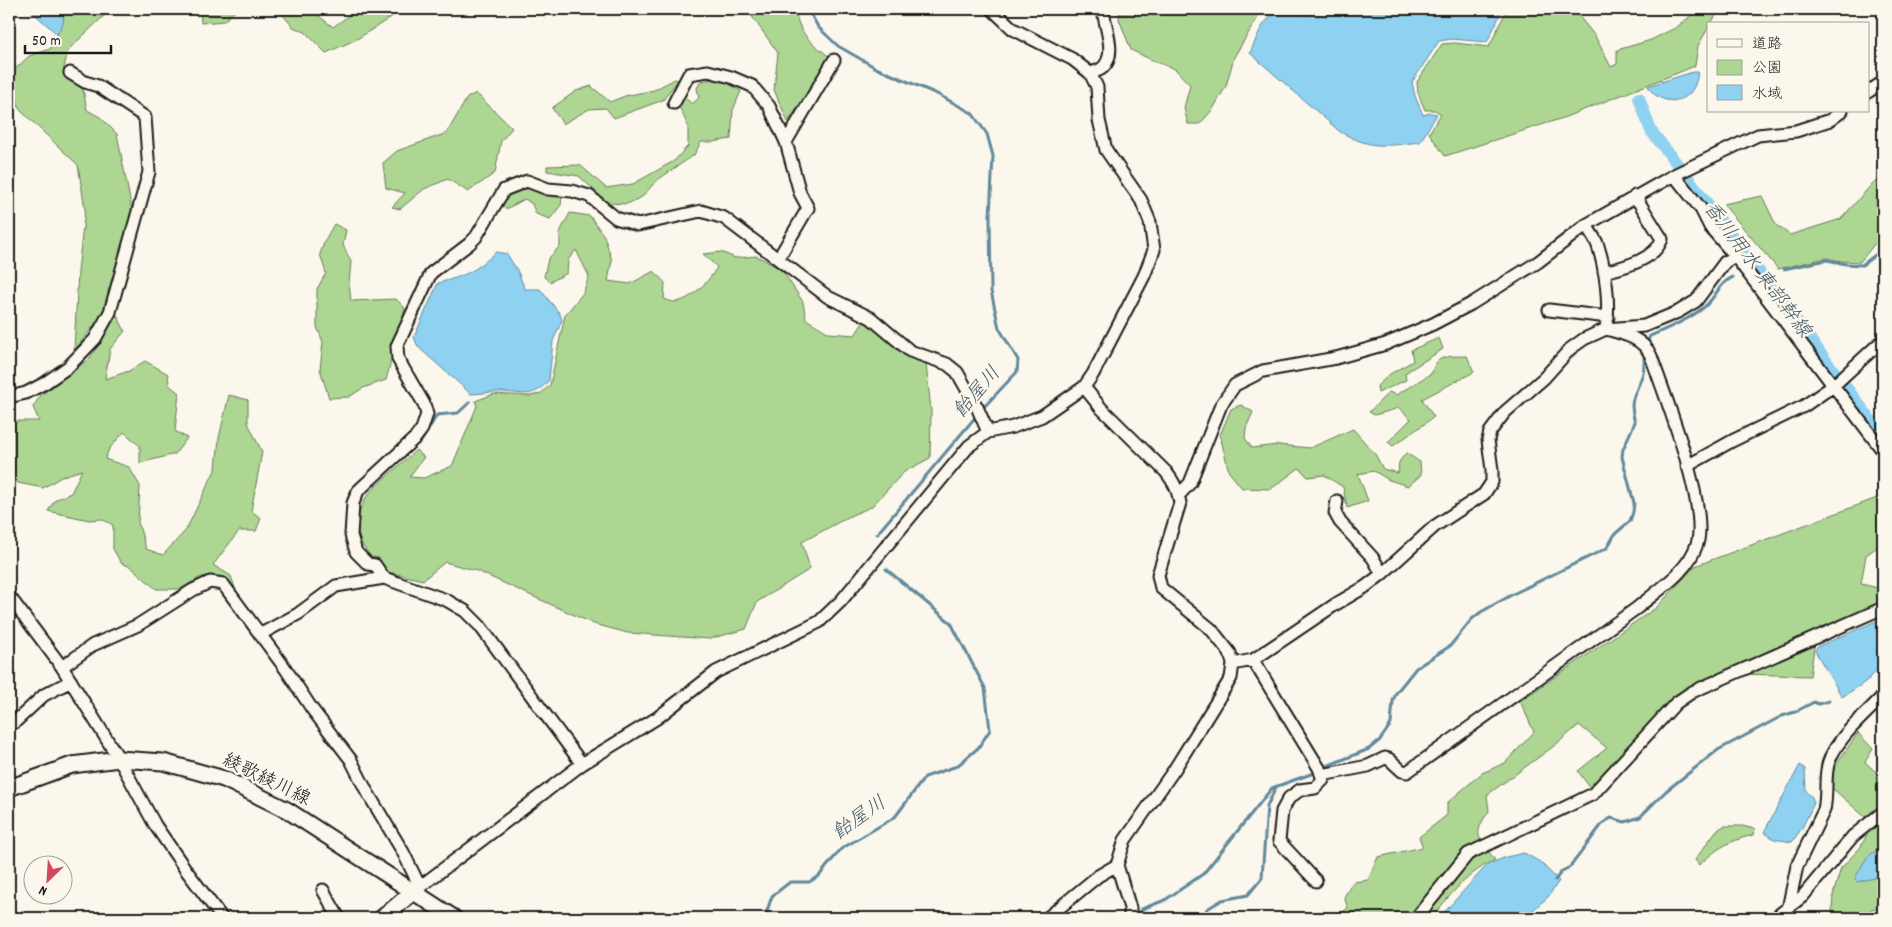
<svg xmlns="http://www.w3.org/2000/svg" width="1892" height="927" font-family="Dekko,'Klee One',sans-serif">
<rect width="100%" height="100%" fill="#fbf7ec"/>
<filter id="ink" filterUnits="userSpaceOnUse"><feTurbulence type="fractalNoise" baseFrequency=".02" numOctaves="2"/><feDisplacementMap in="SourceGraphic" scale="10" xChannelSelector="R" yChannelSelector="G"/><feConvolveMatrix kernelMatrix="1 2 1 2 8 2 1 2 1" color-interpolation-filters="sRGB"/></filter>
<g filter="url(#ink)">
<path fill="#aed693" stroke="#657958" d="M 75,9 L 117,9 L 107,13 L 68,50 L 63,72 L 83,89 L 87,110 L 100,117 L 117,134 L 132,210 L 102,315 L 74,351 L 78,271 L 85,209 L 78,165 L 20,110 L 9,75 L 29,56 L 50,49 C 55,38 63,27 64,14 Z
M 200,9 L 237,9 L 224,21 L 201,23 Z
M 278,9 L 310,9 L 333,27 L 358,9 L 404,9 L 357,39 L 326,53 L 305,32 L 293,27 Z
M 749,9 L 795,9 C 799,34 810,42 830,57 L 788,122 L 774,90 L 778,53 L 751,15 Z
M 1120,9 L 1263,9 L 1234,57 L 1226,86 L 1213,109 L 1200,124 L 1188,124 L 1184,108 L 1190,85 L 1175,69 L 1156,62 L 1131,50 L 1119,19 Z
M 1507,9 L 1573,9 L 1595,36 L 1611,67 L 1617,64 L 1617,50 L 1651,40 L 1677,27 L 1699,9 L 1719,9 L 1711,24 L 1708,24 L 1708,28 L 1698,46 L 1695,66 L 1563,118 L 1445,156 L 1429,133 L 1441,114 L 1435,110 L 1425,110 L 1418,93 L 1417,82 L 1442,44 L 1455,43 L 1489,47 Z
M 719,78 L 741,91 L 733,110 L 731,139 L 712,142 L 701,142 L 694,155 L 656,181 L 642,197 L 627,204 L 608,203 L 579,176 L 547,171 L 547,166 L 580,165 L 606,188 L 633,184 L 674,161 L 688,146 L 688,126 L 679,106 L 683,96 L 692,104 L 699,98 L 697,88 L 701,81 Z
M 675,79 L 678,80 L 663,100 L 614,118 L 606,108 L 589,109 L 563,124 L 552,108 L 576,91 L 591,86 L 610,102 L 625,96 L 654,90 Z
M 476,93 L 512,128 L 501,141 L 495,173 L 468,192 L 448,179 L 424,189 L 400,209 L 392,207 L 405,193 L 386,188 L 383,163 L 397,151 L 447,133 L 467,98 Z
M 1883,177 L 1883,233 L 1860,262 L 1841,261 L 1826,258 L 1778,269 L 1723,204 L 1762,196 L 1776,225 L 1790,235 L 1841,219 L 1873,183 Z
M 526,185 L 562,197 L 561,205 L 550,219 L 536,214 L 532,204 L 525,199 L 506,209 L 500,204 L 511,193 Z
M 570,213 L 590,216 L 604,236 L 612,260 L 608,281 L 630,284 L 654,271 L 665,283 L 664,299 C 667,300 672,302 675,302 C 691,301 710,280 717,267 L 703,254 L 721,252 L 735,258 L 757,256 L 782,270 L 803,302 L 806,319 L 829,333 L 855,335 L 864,321 L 897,346 L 926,364 L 931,410 L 930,458 L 904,472 L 871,507 L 852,515 L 802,542 L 810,569 L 757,602 L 746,629 L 709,639 L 628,633 L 594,624 L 477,571 L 445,562 L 423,580 L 388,572 L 379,558 L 374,559 C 355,542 353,522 365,499 C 370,489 406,460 416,450 L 424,457 L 409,477 L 424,478 L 452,466 L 477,406 L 475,401 L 494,394 L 530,396 L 540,394 L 550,385 L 565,315 L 583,293 L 589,276 L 576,250 L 568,260 L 567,273 L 550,282 L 544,277 L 548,259 L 560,246 L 560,232 Z
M 334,224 L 346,230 L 343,245 L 351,262 L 349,282 L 351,301 L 396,299 L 405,308 L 386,380 L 363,388 L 349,397 L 329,398 L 320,369 L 323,342 L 317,327 L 317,289 L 326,273 L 320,254 L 325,240 Z
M 117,315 L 125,331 L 110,349 L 105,379 L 129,371 L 145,361 L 168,374 L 169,385 L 179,393 L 175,431 L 187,438 L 175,454 L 140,463 L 140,446 L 124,432 L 109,449 L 105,459 L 129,467 L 140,486 L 138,522 L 146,549 L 163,555 L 186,530 L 216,468 L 219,438 L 229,395 L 248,400 L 248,423 L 262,452 L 251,511 L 261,518 L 256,531 L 239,531 L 213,565 L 231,576 L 235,588 L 223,577 L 201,577 L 180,589 L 156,589 L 131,567 L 121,563 L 113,549 L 113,525 L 102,519 L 89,520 L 48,511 L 55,500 L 71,493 L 82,470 L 63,476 L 43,488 L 18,483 L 9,476 L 9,421 L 39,421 L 33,407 L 40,396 L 89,359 Z
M 1439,338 L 1443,349 L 1405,373 L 1406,380 L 1378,393 L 1377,386 L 1390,374 L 1413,361 L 1411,350 Z
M 1467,356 L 1474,372 L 1422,399 L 1434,417 L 1393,446 L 1388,442 L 1411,419 L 1399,408 L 1375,415 L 1369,412 L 1389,392 L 1396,395 L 1432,373 C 1436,353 1450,357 1467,356 Z
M 1241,405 L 1253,412 L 1246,428 L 1245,438 L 1252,448 L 1278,445 L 1310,448 L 1353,429 L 1375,454 L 1383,469 L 1398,473 L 1399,462 L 1406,453 L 1420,462 L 1421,475 L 1408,486 L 1389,480 L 1374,471 L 1358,474 L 1368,501 L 1347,508 L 1343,487 L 1324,475 L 1308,477 L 1299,468 L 1271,489 L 1242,488 L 1229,472 L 1220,435 L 1231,409 Z
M 1877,498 L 1883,500 L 1883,543 L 1866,555 L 1861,584 L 1883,589 L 1883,601 L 1872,608 L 1816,634 L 1810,676 L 1739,674 L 1687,702 L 1631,757 L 1591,789 L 1578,771 L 1607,748 L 1579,725 L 1554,746 L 1487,795 L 1489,811 C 1471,836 1479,838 1495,860 C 1470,871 1448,896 1432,918 L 1334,918 L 1348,908 L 1344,897 L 1353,882 L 1368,880 L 1378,857 L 1423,847 L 1419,837 L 1447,815 L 1447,803 L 1482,773 L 1505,763 L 1534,732 L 1520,701 L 1657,607 L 1695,566 Z
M 1858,733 L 1873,749 L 1865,762 L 1876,772 L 1883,769 L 1883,806 L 1865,817 L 1832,788 L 1834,767 Z
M 1883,820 L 1883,907 L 1871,909 L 1862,918 L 1833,918 L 1832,914 L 1833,895 L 1841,868 L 1860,848 L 1870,829 Z
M 1724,826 L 1742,826 L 1755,829 L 1753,835 C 1727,842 1719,847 1699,865 L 1695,860 L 1716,831 Z"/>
<path fill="#8fd1f1" stroke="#61899c" d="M 29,9 L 75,9 L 64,14 L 63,24 L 57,34 Z
M 1337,9 L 1503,9 L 1487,42 L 1452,39 L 1439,41 L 1412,82 L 1415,96 L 1423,115 L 1430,113 L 1437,114 L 1420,142 C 1384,146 1372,150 1339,131 L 1250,53 C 1257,38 1261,21 1276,13 L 1326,16 Z
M 1693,72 L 1698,72 C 1697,80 1695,88 1689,94 C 1677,106 1655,101 1648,86 Z
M 496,252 L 507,254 L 517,270 L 525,289 L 540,289 L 560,314 L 562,320 L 553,341 L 549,380 C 534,399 524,393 503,392 C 492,391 481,394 471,394 L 418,347 L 414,337 L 438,283 C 465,276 476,271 496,252 Z
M 1883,618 C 1883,630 1886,651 1882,661 C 1876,678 1856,688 1842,697 L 1815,651 L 1817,647 Z
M 1800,765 L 1805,769 L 1806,791 L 1812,797 L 1814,803 L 1802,828 L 1792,842 L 1774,839 L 1764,832 Z
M 1883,846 L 1883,876 L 1857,882 L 1855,878 L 1867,857 Z
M 1524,853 L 1540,862 L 1559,881 L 1548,897 L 1524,918 L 1439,918 L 1487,865 L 1506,857 Z"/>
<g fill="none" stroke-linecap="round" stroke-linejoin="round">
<path stroke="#61899c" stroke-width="3" d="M 808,9 L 818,27 L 838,46 L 878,69 L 937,94 L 972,113 L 987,134 L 993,156 L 990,216 L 991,291 L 999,328 L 1018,360 L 1017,372 L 982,409
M 1784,269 L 1827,260 L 1846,264 L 1862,265 L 1883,249
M 1647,343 L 1650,336 C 1668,328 1688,320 1703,308 C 1715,299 1719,283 1733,277
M 416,445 L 422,440 L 437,415 L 458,413 L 470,402
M 877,534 L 978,414
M 1555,880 L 1562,871 L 1570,867 L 1603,823 L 1611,818 L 1625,822 L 1640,817 L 1666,791 L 1718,750 L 1782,716 L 1795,712 L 1814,702 L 1818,704 L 1829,701
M 755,918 L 765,917 L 772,896 L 790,882 L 809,882 L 819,876 L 841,849 L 895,817 L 925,777 L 957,766 L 978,748 L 990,730 L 985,688 L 951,623 L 886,569
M 1138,918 L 1142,909 L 1165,900 L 1203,874 L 1272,788 L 1311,774 L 1327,766 L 1369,749 L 1380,740 L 1391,724 L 1393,701 L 1396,693 L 1416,668 L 1450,646 L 1472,619 L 1481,612 L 1515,593 L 1607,548 L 1615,534 L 1630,521 L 1633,512 L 1634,503 L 1622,457 L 1623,449 L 1635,422 C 1628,398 1635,397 1642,376 C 1645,369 1644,359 1644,351
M 1201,918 L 1207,909 L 1222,900 L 1248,895 L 1262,878 L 1267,806 L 1276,787"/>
<path stroke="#8fd1f1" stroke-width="12" d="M 1639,98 L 1651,131 L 1689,179 L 1883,436"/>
<g stroke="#1c1c1c" stroke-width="15">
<path id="street" d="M 1090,73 C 1093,72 1098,71 1101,69 C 1119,56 1104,26 1103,9
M 1868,92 L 1883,82
M 674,103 L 689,74 L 708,71 L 731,77 L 752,86 L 769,106 L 786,142 L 800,193 L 808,208 L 778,259
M 786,142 L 834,60
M 1674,175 L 1701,209 L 1710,227 L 1735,256 L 1883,451
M 1586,225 C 1590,232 1596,239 1598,246 C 1606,271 1610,303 1606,329
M 1604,272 C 1624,267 1655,260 1662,239 L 1635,196
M 1549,310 L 1608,317
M 1084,387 L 1101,408 L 1166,472 C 1174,482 1178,490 1180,503 L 1158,575 L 1161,588 L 1211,629 L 1230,653 L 1233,664 L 1231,678 L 1220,696 L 1174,770 L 1125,840 L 1117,865 L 1130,908 L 1130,918
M 9,397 L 26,393 L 45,383 L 68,367 L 95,339 L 110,312 L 149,172 L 145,117 L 98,86 L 85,82 L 70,73
M 1687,466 L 1732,441 L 1804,406 L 1833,386 L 1883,340
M 1179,495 L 1190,483 L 1221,405 L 1235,385 L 1263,371 L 1336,358 L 1386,344 L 1433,324 L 1471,304 L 1538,262 L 1586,225 L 1674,175 L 1758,135 L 1796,131 L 1830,120 L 1842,111
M 1337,501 L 1335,513 L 1340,522 L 1373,558 L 1382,574
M 9,596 L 62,667 L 119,759 L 155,825 L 186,870 L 222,918
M 261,634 L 298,614 L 336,586 L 384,578
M 1253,660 L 1319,768 L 1323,780 L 1315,788 L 1300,790 L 1289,798 L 1282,811 L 1279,841 L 1316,881
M 1233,664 L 1253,660 L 1336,604 L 1365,587 L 1382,574 L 1435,526 L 1484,494 L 1492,482 L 1492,470 L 1488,440 L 1490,432 L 1505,412 L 1544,378 L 1570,349 L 1584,339 L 1606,329 L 1644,326 L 1678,312 L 1696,301 L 1725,262 L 1735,256
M 62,667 L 93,645 L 138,625 L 193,590 L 210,582 L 223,584 L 285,668 L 312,709 L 351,760 L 366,790 L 403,852 L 420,887
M 9,725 L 15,722 L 44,695 L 71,681
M 582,764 L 480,626 L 465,611 L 446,600 L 384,578 L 375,565 L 368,564 L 356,552 L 351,535 L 353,503 L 358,491 L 416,437 L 422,429 L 427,414 L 424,404 L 398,359 L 397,346 L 431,273 L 469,244 L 476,237 L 504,190 L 527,181 L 548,189 L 572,191 L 589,196 L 616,218 L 638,225 L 701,211 L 724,218 L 828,297 L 871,318 L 910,351 L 947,364 L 957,372 L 977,407 L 988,432
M 1322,775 L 1368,766 L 1385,758 L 1389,759 L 1402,771 L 1407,772 L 1637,608 C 1658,590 1688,572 1697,544 C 1709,507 1665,396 1651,356 C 1643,338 1624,334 1606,329
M 323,890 L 339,918
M 413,892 L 582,764 L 657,718 L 716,672 L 819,622 L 841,601 L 969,446 L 988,432 L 1013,427 L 1042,416 L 1084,387 L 1093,374 L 1144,276 L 1154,250 L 1150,222 L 1141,200 L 1106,150 L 1099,120 L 1097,87 L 1090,73 L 1072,59 L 1013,29 L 992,9
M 1788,909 L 1797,866 L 1824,810 C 1827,796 1825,784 1827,770 C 1830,743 1865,715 1883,696
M 1047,918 L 1098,876 L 1117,865
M 1416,918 L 1468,854 L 1593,794 L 1676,703 L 1692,692 L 1883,608
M 1775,918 L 1803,896 L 1853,836 L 1883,812"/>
</g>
<g stroke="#1c1c1c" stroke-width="19">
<path id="secondary" d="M 9,788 L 72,765 L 119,759 L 163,762 L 224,779 L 287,810 L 454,918
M 382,918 L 413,892"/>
</g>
<use href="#street" stroke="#fbf7ec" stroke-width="11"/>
<use href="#secondary" stroke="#fbf7ec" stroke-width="15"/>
</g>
</g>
<g text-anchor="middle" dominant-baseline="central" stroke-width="5" stroke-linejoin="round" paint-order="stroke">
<g font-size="19" fill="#1c1c1c" stroke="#fbf7ec">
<text transform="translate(266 781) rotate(26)">綾歌綾川線</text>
</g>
<g font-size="20" font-style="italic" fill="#445b67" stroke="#fbf7ec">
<text transform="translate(1756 270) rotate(53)">香川用水 東部幹線</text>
<text transform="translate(978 393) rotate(-49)">飴屋川</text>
<text transform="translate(860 819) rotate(-35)">飴屋川</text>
</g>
</g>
<rect width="1892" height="927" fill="none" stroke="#fbf7ec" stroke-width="30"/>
<rect x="15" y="15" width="1862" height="897" fill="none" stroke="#1c1c1c" stroke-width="2" filter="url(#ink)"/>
<rect x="1707" y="22" width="162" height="90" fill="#fbf7ec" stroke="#a29f99"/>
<rect x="1717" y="39" width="25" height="8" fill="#fbf7ec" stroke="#a29f99"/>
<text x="1752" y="48" font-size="15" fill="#1c1c1c">道路</text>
<rect x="1717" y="60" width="25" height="15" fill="#aed693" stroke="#a29f99"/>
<text x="1752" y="72" font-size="15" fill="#1c1c1c">公園</text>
<rect x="1717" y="85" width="25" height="15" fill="#8fd1f1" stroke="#a29f99"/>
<text x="1752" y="98" font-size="15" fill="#1c1c1c">水域</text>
<g transform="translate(48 880) rotate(205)"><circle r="24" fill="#fbf7ec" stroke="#a29f99"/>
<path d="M0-4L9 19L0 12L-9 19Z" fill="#d1495b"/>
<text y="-8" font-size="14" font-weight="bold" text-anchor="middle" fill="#1c1c1c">N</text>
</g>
<path d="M25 45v8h86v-8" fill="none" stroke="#1c1c1c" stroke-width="2.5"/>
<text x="32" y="45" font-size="15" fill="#1c1c1c" stroke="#fbf7ec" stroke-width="4" paint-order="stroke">50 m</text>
</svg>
